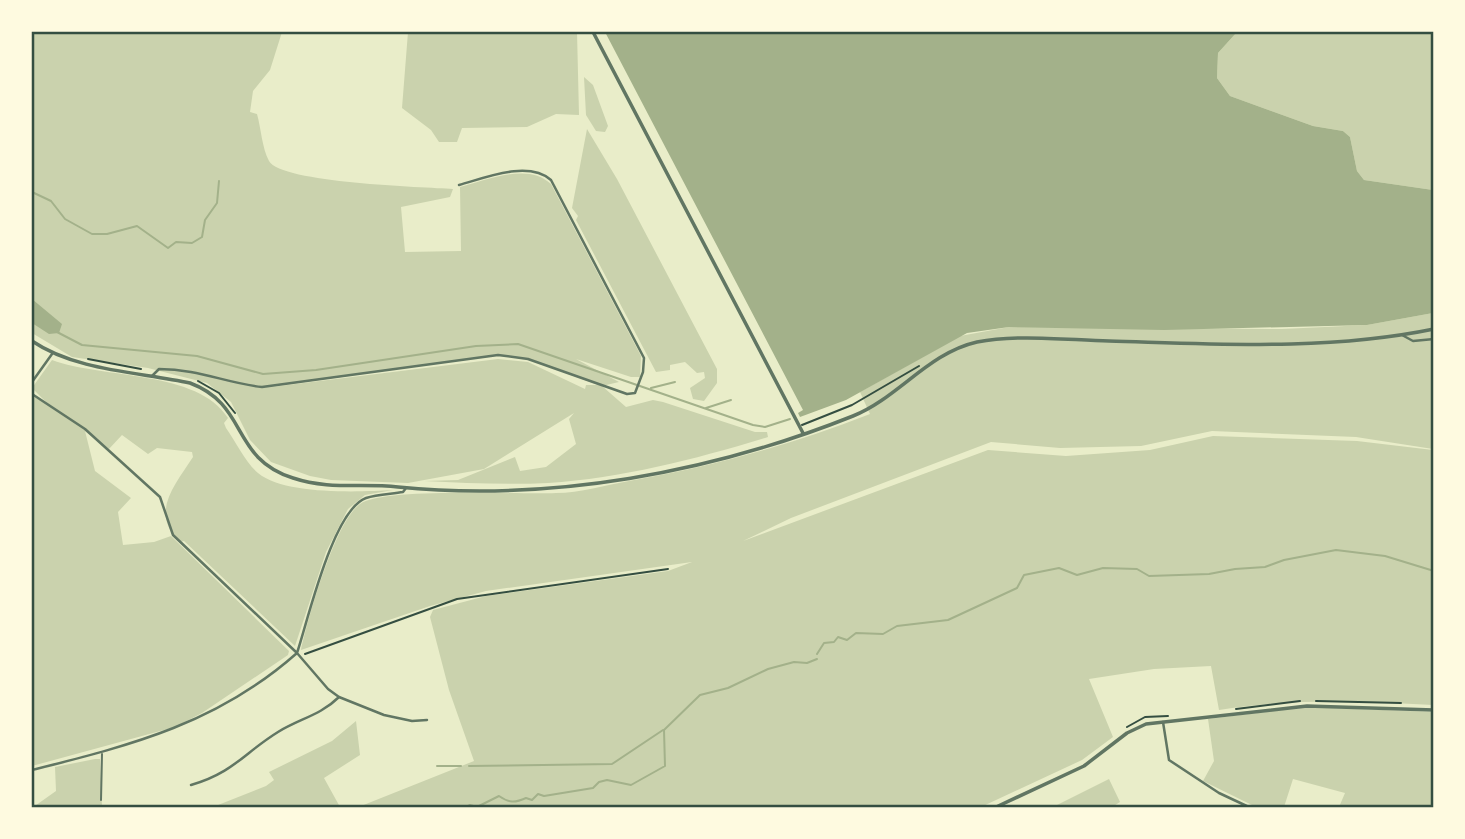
<svg xmlns="http://www.w3.org/2000/svg" width="1465" height="839" font-family="'Fira Sans Condensed',sans-serif">
<rect width="100%" height="100%" fill="#e9edc9"/>
<path fill="#cad2ad" fill-rule="evenodd" d="M 32,32 L 282,32 L 270,70 L 253,91 L 250,112 L 257,114 C 261,128 262,148 269,161 C 281,183 424,187 453,189 L 450,197 L 401,207 L 405,252 L 461,251 L 460,187 C 487,180 528,162 551,184 L 641,356 L 640,377 L 631,377 L 576,359 L 619,382 L 602,386 L 626,407 L 653,400 L 663,402 L 755,432 L 767,432 L 768,437 C 696,459 623,478 548,483 C 507,485 465,483 424,481 L 458,480 L 515,457 L 520,471 L 546,467 L 576,444 L 569,419 L 574,413 L 484,469 L 408,483 L 331,480 L 310,476 L 271,462 L 250,440 L 231,402 L 207,383 L 148,368 L 72,357 L 32,333 ZM 498,355 L 528,359 L 598,385 L 586,385 L 585,389 L 528,362 L 498,359 L 263,388 Z
M 408,32 L 577,32 L 579,115 L 556,114 L 527,127 L 462,128 L 457,142 L 439,142 L 431,130 L 402,108 Z
M 1237,32 L 1433,32 L 1433,190 L 1364,180 L 1357,171 L 1350,137 L 1343,131 L 1313,126 L 1230,96 L 1217,78 L 1218,53 Z
M 584,77 L 593,85 L 608,126 L 605,132 L 596,131 L 586,115 Z
M 587,129 L 617,179 L 717,369 L 717,383 L 704,401 L 693,399 L 690,388 L 705,378 L 704,372 L 697,373 L 685,362 L 670,365 L 670,370 L 656,372 L 576,220 L 578,216 L 572,208 Z
M 1433,313 L 1433,449 L 1356,437 L 1212,431 L 1141,446 L 1060,448 L 991,442 L 791,518 L 743,541 L 988,450 L 1066,456 L 1150,450 L 1213,436 L 1357,441 L 1433,450 L 1433,705 C 1361,701 1292,698 1219,710 L 1211,666 L 1154,669 L 1089,679 L 1113,737 L 1082,760 L 981,807 L 356,808 L 474,761 L 449,690 L 430,617 L 433,610 L 486,596 L 668,571 L 692,562 L 486,591 L 430,606 L 301,650 C 308,618 335,522 360,504 C 383,487 520,495 556,493 C 580,493 606,485 629,481 C 713,466 791,445 870,414 L 860,392 L 960,336 L 1009,327 L 1282,329 L 1367,325 Z
M 52,360 C 103,379 198,370 228,418 L 224,423 L 226,428 C 236,442 245,462 258,473 C 284,495 359,492 393,490 L 365,495 L 348,509 L 326,552 L 295,646 L 184,541 L 180,542 C 149,513 175,485 193,457 L 192,452 L 157,448 L 148,454 L 122,435 L 108,450 L 85,431 L 95,471 L 131,498 L 118,512 L 123,545 L 154,542 L 171,536 L 289,651 L 288,655 L 202,713 L 175,727 L 32,766 L 32,396 L 48,404 L 32,388 Z
M 1308,707 L 1433,712 L 1433,807 L 1339,807 L 1345,793 L 1293,779 L 1284,807 L 1256,807 L 1203,781 L 1214,761 L 1208,719 Z
M 356,721 L 360,755 L 324,778 L 340,807 L 213,807 L 266,786 L 274,780 L 269,772 L 332,741 Z
M 95,759 L 100,759 L 102,807 L 32,808 L 56,791 L 55,767 Z
M 1109,779 L 1120,802 L 1112,807 L 1053,807 Z"/>
<path fill="#a3b18a" d="M 605,32 L 1237,32 L 1218,53 L 1217,78 L 1230,96 L 1313,126 L 1343,131 L 1350,137 L 1357,171 L 1364,180 L 1433,190 L 1433,313 L 1367,325 L 1164,330 L 1009,327 L 967,333 L 846,400 L 800,417 L 798,413 L 803,410 Z
M 32,299 L 62,324 L 59,333 L 49,334 L 32,323 Z"/>
<g fill="none" stroke-linecap="round" stroke-linejoin="round">
<path stroke="#a3b18a" stroke-width="2" d="M 32,192 L 51,201 L 65,219 L 92,234 L 107,234 L 137,226 L 168,248 L 176,242 L 192,243 L 202,237 L 205,220 L 217,203 L 219,181
M 57,332 L 82,345 L 197,356 L 263,374 L 316,370 L 476,346 L 518,344 L 753,425 L 765,427 L 790,419
M 651,388 L 675,382
M 706,408 L 731,400
M 817,654 L 824,643 L 834,642 L 838,637 L 847,640 L 856,633 L 883,634 L 897,626 L 948,620 L 1017,588 L 1024,575 L 1059,568 L 1077,575 L 1103,568 L 1137,569 L 1149,576 L 1209,574 L 1235,569 L 1265,567 L 1284,560 L 1336,550 L 1385,556 L 1434,571
M 437,766 L 461,766
M 469,766 L 612,764 L 663,730
M 464,808 L 470,805 L 477,807 L 499,796 C 509,803 515,803 526,798 L 532,800 L 538,794 L 544,796 L 593,788 L 599,782 L 607,780 L 631,785 L 665,766 L 664,730 L 700,695 L 728,688 L 768,669 L 794,662 L 807,663 L 817,659"/>
<path stroke="#344e41" stroke-width="2" d="M 88,359 L 141,369
M 198,381 L 219,393 L 235,413
M 802,425 L 852,405 L 919,366
M 305,654 L 457,599 L 668,569
M 1316,701 L 1401,703
M 1236,709 L 1300,701
M 1127,727 L 1145,717 L 1168,716"/>
<path stroke="#617663" stroke-width="2" d="M 101,800 L 102,754"/>
<path stroke="#617663" stroke-width="2.5" d="M 1402,335 L 1413,341 L 1434,339
M 152,376 L 159,369 C 199,369 225,383 262,387 L 498,355 L 528,359 L 627,394 L 635,393 L 643,372 L 644,358 L 551,180 C 528,160 485,178 459,185
M 32,382 L 52,354
M 32,394 L 85,429 L 160,497 L 173,535 L 297,653 L 328,689 L 339,697 L 384,715 L 412,721 L 427,720
M 297,653 C 308,620 333,510 366,498 C 377,494 392,494 403,492 L 406,488
M 1163,722 L 1169,760 L 1219,793 L 1251,808
M 32,770 C 131,745 217,724 297,653
M 191,785 C 233,773 244,753 278,732 C 299,719 321,715 339,697"/>
<path stroke="#617663" stroke-width="3.5" d="M 593,32 L 803,433
M 32,341 C 76,371 139,372 190,383 C 249,405 230,458 293,478 C 329,490 362,483 398,487 C 551,502 710,473 853,416 C 898,398 928,353 977,342 C 1019,334 1067,340 1109,341 C 1217,344 1327,351 1434,329
M 994,808 L 1084,766 L 1127,733 L 1146,724 L 1307,706 L 1434,710"/>
</g>
<rect width="1465" height="839" fill="none" stroke="#fefae0" stroke-width="66"/>
<rect x="33" y="33" width="1399" height="773" fill="none" stroke="#344e41" stroke-width="2.5"/>
</svg>
